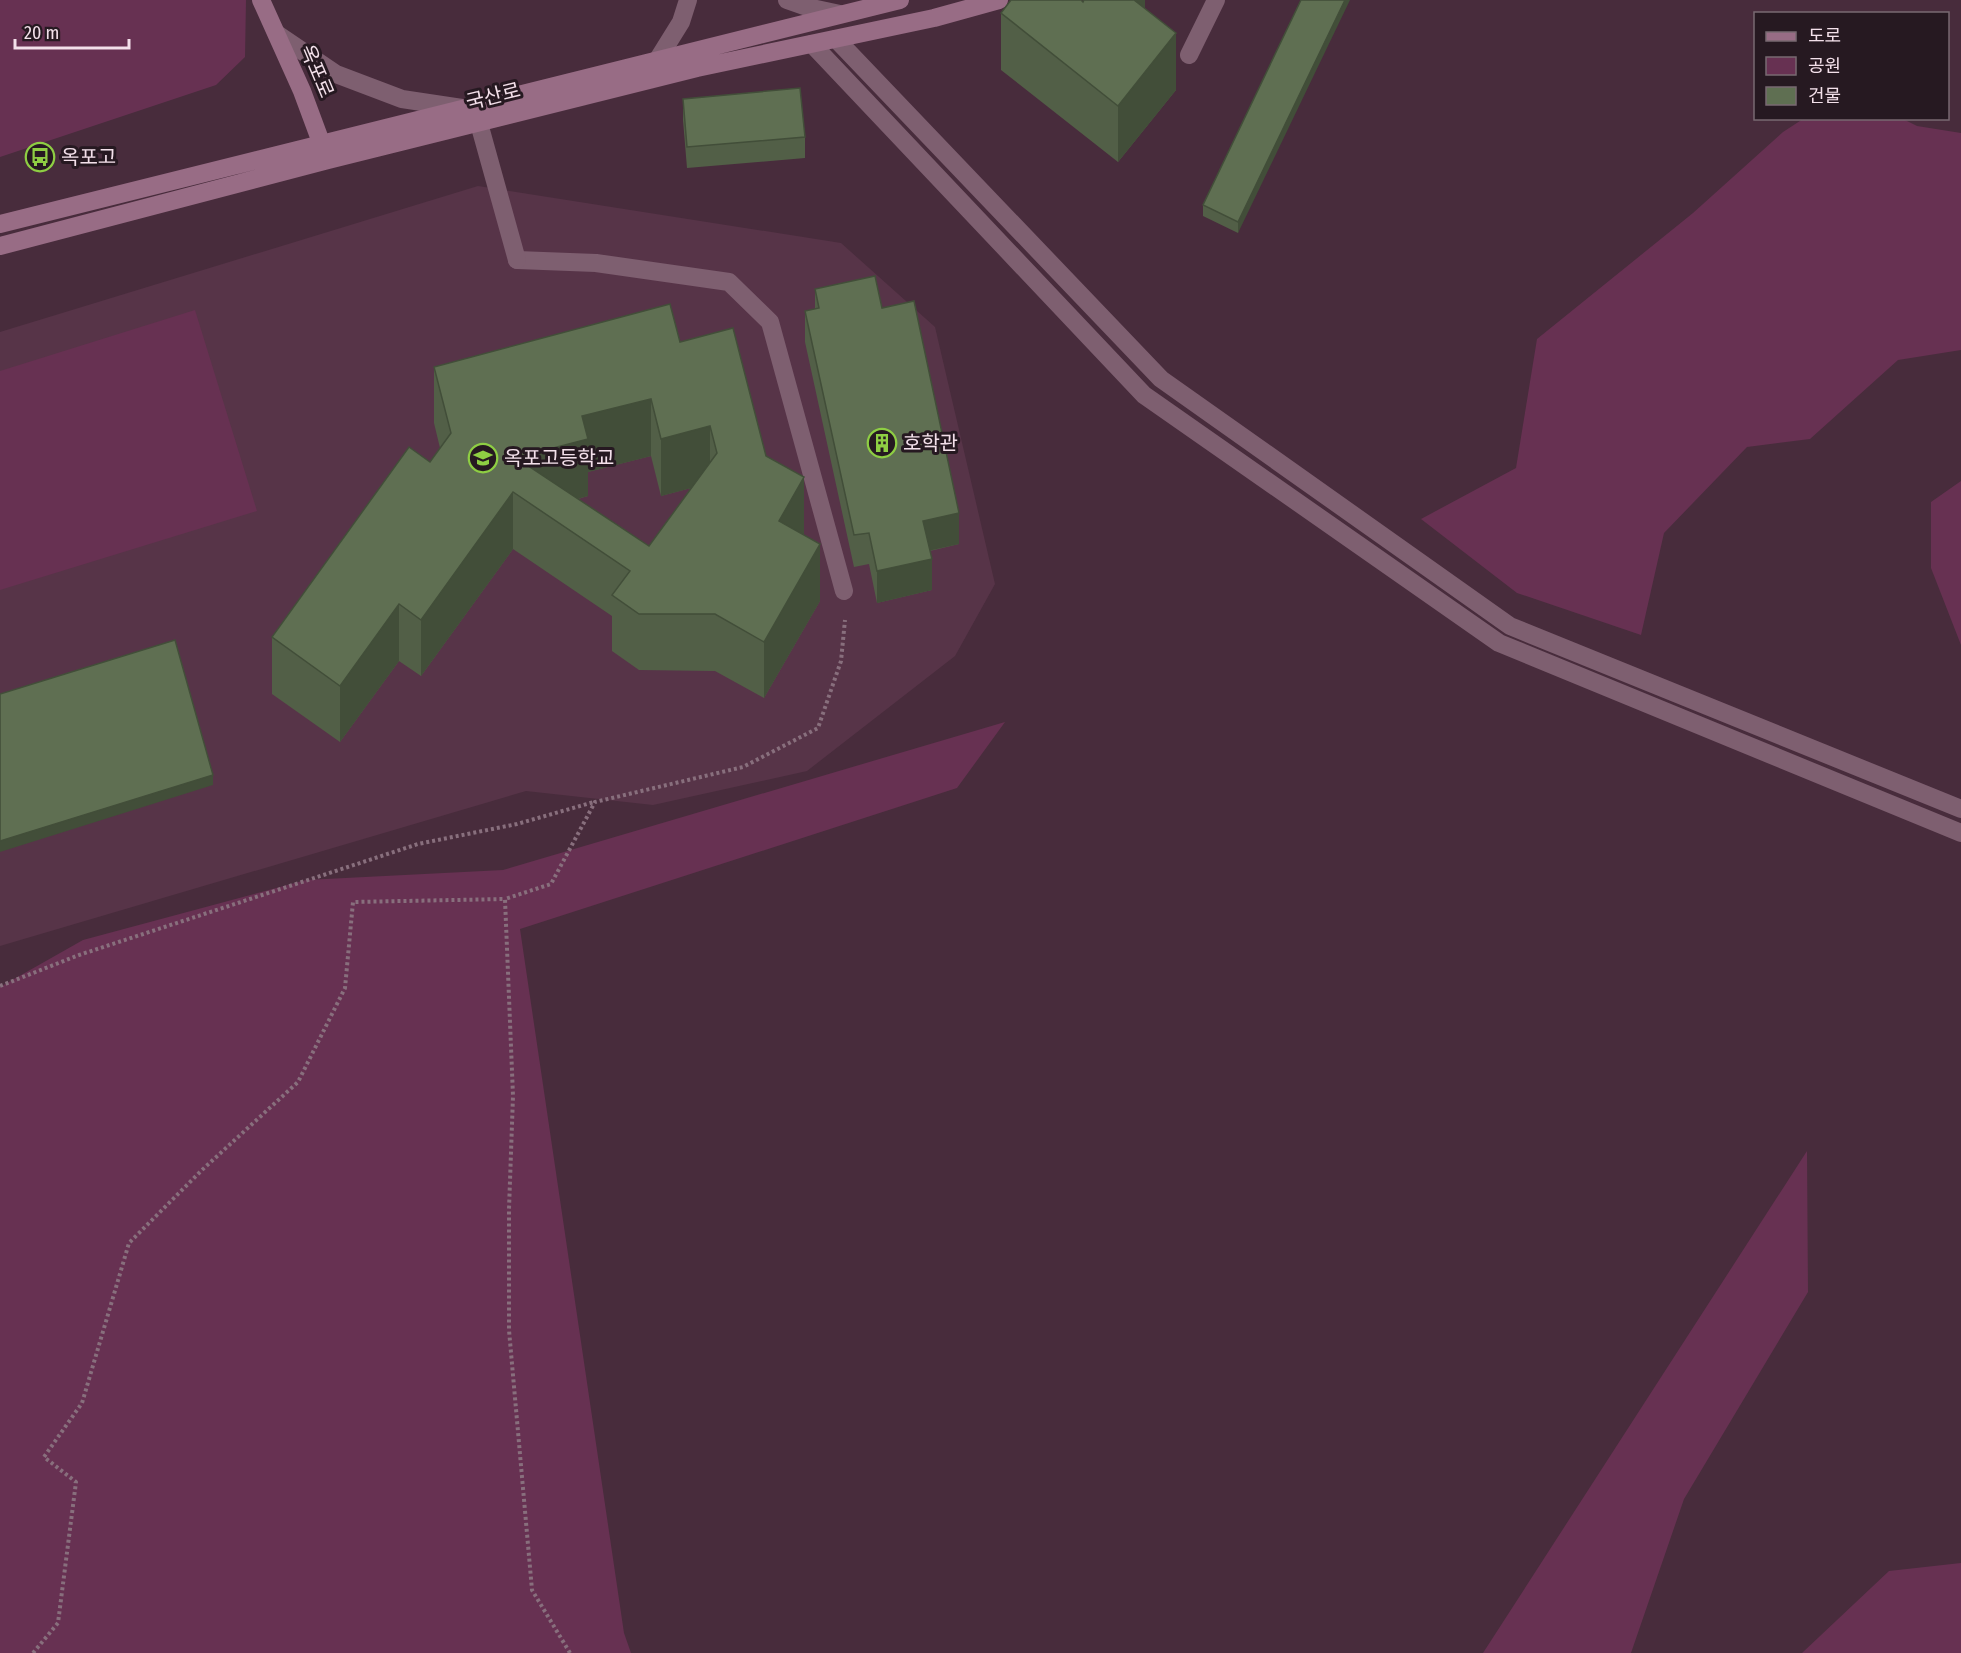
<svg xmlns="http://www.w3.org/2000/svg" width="1961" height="1653" font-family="'Fira Sans Condensed','Noto Sans KR',sans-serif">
<rect width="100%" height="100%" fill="#482c3c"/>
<path fill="#573448" d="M 478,186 L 841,243 L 935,327 L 995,584 L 955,656 L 807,771 L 653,805 L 526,791 L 0,946 L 0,332 Z"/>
<path fill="#673152" d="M 0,0 L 246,0 L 245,57 L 216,85 L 0,157 Z
M 1901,118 L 1917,126 L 1961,133 L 1961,350 L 1898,360 L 1810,439 L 1747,447 L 1664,533 L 1641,635 L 1517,593 L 1421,519 L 1516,468 L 1537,339 L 1693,213 L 1783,132 L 1803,119 Z
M 195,310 L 257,511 L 0,590 L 0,371 Z
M 1961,481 L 1961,645 L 1931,568 L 1931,502 Z
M 1005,722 L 957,788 L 520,929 L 624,1633 L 631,1653 L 0,1653 L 0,987 L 83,940 L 306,880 L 503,870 Z
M 1807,1151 L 1808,1292 L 1684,1499 L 1631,1653 L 1483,1653 Z
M 1961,1563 L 1961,1653 L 1802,1653 L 1889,1571 Z"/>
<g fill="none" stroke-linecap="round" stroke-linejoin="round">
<path stroke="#886f7d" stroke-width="4" stroke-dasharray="3 3" stroke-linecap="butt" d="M 0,986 L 79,955 L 418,844 L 517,824 L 594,802
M 33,1653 L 58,1623 L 76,1482 L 44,1457 L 82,1403 L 129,1243 L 202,1170 L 298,1082 L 345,988 L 353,902 L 505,899
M 570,1653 L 532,1590 L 509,1330 L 509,1209 L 513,1096 L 505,899 L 551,884 L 595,802 L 743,767 L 818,728 L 841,661 L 845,620"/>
<path stroke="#7e5f70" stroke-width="18" d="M 277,34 L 336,74 L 402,99 L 462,108
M 1189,55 L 1216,0
M 517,260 L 596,263 L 729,282 L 770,322 L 844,591"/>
<path stroke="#7e5f70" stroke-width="18" d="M 787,0 L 807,7 L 840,14
M 836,39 L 1161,379 L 1510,626 L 1961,809
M 812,44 L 1144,395 L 1499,643 L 1961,833
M 658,59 L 681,22 L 688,0
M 475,109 L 517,260"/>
<path stroke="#986c85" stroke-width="18" d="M 261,0 L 302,91 L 325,153
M 0,224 L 900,0
M 0,246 L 328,160 L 697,68 L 934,18 L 999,0"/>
</g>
<path fill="#525f47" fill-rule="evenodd" d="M 1145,0 L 1145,9 L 1176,90 L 1118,162 L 1001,70 L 1001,13 L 1083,2 Z
M 1301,0 L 1238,233 L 1203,216 L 1203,205 Z
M 683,99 L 805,137 L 805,158 L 687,168 L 683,120 Z
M 815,289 L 882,308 L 959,544 L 930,551 L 932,590 L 877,603 L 869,564 L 854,567 L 805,342 L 805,311 L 815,309 Z
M 680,342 L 766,456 L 804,534 L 803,535 L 820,601 L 764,698 L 715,671 L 639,670 L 612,651 L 612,616 L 513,549 L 421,676 L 399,661 L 340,742 L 272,694 L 272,637 L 430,462 L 440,448 L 434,423 L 434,367 ZM 651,456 L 661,496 L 691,488 L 649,546 L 578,499 L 588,496 L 588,472 Z"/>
<path fill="#424e39" d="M 1123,0 L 1145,0 L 1145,20 Z
M 1345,0 L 1350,0 L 1238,233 L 1238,222 Z
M 1176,33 L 1176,90 L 1118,162 L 1118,106 Z
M 651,399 L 651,456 L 588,472 L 588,496 L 542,508 L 530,467 L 542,451 L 582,416 Z
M 710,426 L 710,483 L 661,496 L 661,439 Z
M 804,477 L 804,534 L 779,578 L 779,521 Z
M 513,492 L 513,549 L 421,676 L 421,620 Z
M 959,513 L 959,544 L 923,552 L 923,521 Z
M 820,544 L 820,601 L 764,698 L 764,642 Z
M 932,559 L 932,590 L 877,603 L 877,571 Z
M 399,604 L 399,661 L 340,742 L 340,686 Z
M 213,775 L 213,785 L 0,852 L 0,841 Z"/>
<path fill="#5f6f52" stroke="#424e39" stroke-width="1.5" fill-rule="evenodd" d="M 1011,0 L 1081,0 L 1083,2 L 1084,0 L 1134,0 L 1176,33 L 1118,106 L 1001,13 Z
M 1301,0 L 1345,0 L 1238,222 L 1203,205 Z
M 800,88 L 805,137 L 687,147 L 683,99 Z
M 875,276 L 882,308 L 914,301 L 959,513 L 923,521 L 932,559 L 877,571 L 869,533 L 854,535 L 805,311 L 819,308 L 815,289 Z
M 670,304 L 680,342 L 733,328 L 766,456 L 804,477 L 779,521 L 820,544 L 764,642 L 715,614 L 639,614 L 612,595 L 630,571 L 513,492 L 421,620 L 399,604 L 340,686 L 272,637 L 409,447 L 430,462 L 451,433 L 434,367 ZM 651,399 L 661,439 L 710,426 L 717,453 L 649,546 L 530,467 L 542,451 L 588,439 L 582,416 Z
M 175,640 L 213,775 L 0,841 L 0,694 Z"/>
<defs>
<g id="bus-ring" transform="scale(1.5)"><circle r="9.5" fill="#261921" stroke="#8ece43" stroke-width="1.5"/><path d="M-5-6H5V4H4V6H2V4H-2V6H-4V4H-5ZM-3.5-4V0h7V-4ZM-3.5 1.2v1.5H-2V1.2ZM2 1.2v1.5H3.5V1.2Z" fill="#8ece43"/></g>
<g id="building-ring" transform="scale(1.5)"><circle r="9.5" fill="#261921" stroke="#8ece43" stroke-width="1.5"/><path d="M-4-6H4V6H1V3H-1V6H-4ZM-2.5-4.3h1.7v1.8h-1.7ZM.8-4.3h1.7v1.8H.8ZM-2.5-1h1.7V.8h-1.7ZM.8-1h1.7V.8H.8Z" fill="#8ece43"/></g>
<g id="school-ring" transform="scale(1.5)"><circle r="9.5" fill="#261921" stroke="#8ece43" stroke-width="1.5"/><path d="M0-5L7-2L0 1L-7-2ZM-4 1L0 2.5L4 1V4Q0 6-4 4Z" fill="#8ece43"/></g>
</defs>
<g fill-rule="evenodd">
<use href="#bus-ring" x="40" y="157"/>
<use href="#building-ring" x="882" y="443"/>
<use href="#school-ring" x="483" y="458"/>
</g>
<g text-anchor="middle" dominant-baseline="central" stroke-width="6" stroke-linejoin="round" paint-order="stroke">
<g font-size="20" fill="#f3e0ea" stroke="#261921">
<text transform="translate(317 71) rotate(67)">옥포로</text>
<text transform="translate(493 96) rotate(-14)">국산로</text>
</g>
<g font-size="20" fill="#f3e0ea" stroke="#261921" text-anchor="start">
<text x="61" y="157">옥포고</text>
<text x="903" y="443">호학관</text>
<text x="504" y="458">옥포고등학교</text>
</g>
</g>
<rect x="1754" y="12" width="195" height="108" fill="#261921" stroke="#786971" stroke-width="1.5"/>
<rect x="1766" y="32" width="30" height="9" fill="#986c85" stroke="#786971" stroke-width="1.5"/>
<text x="1808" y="42" font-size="18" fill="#f3e0ea">도로</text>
<rect x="1766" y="57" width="30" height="18" fill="#673152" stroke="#786971" stroke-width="1.5"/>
<text x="1808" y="72" font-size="18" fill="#f3e0ea">공원</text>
<rect x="1766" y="87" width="30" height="18" fill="#5f6f52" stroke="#786971" stroke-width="1.5"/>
<text x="1808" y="102" font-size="18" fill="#f3e0ea">건물</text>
<path d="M15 39v9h114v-9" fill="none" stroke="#f3e0ea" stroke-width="3"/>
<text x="24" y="39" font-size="18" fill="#f3e0ea" stroke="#261921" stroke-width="4.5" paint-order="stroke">20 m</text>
</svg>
